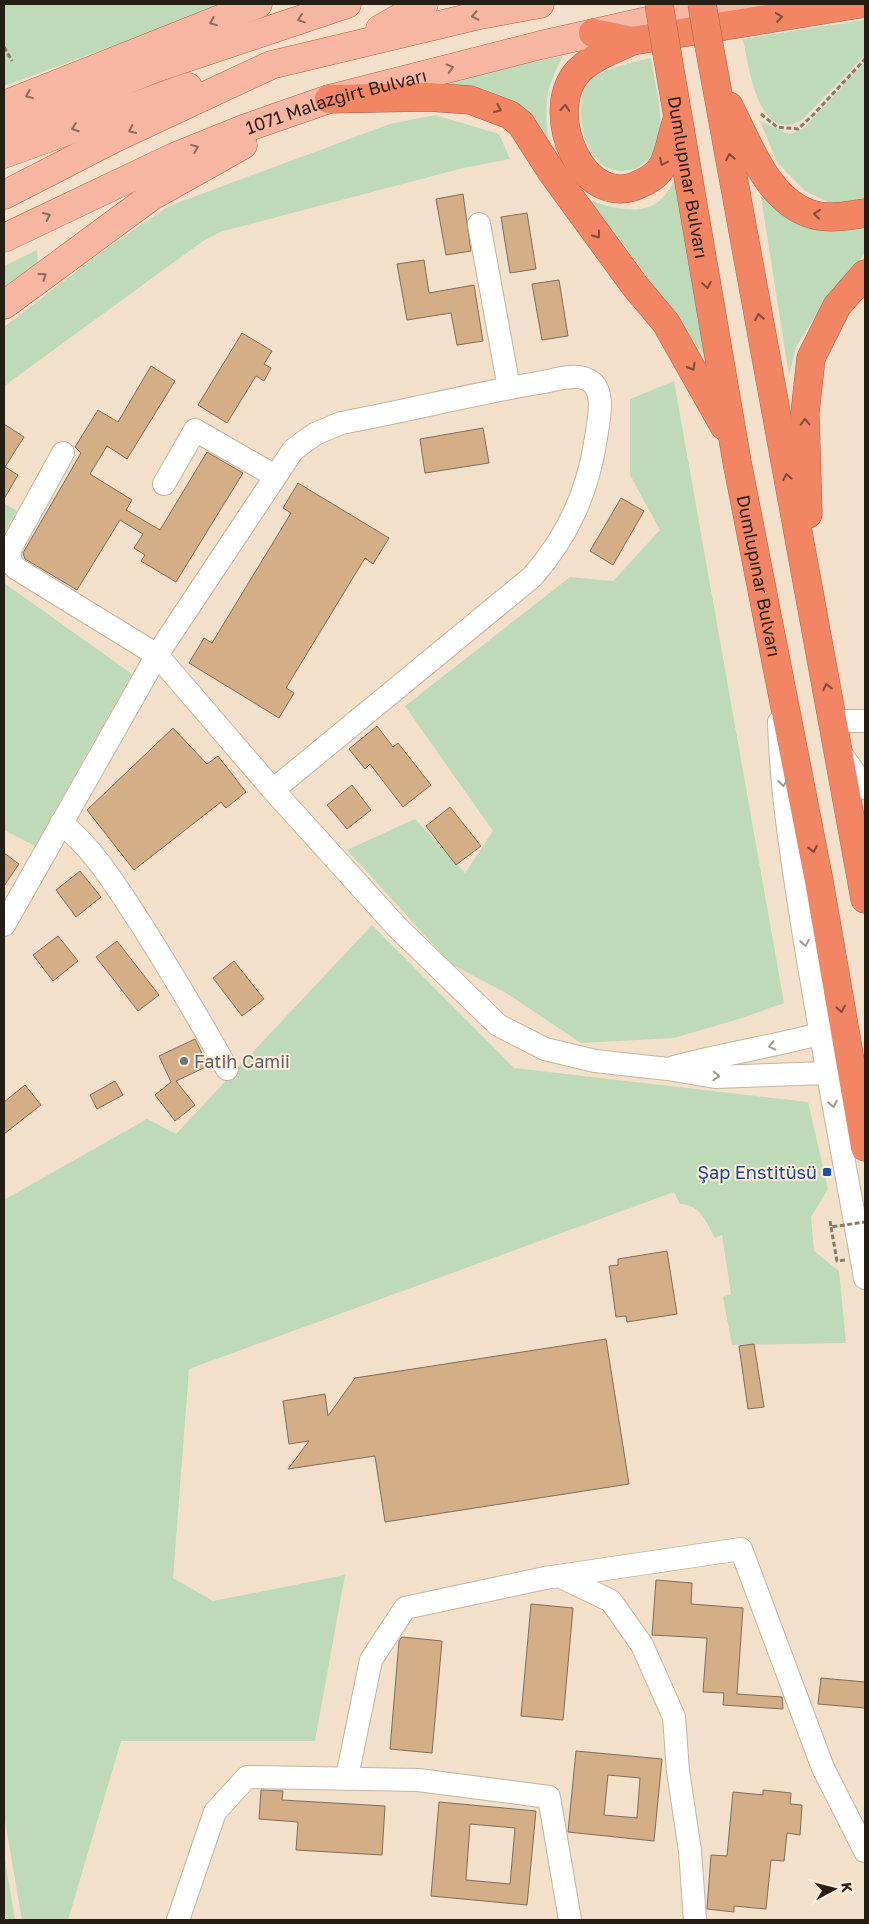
<svg xmlns="http://www.w3.org/2000/svg" width="869" height="1924" font-family="'Golos Text',sans-serif">
<rect width="100%" height="100%" fill="#f2e0ca"/>
<path fill="#bedab9" d="M 4,4 L 227,4 L 4,86 Z
M 865,20 L 865,55 L 803,119 C 759,147 749,68 743,39 Z
M 563,56 C 543,94 545,106 549,147 L 427,84 Z
M 651,58 C 654,80 663,113 660,134 C 655,169 616,185 594,156 C 579,136 580,108 584,85 C 603,68 627,64 651,58 Z
M 865,62 L 865,203 L 832,204 L 805,191 L 777,162 L 760,121 L 789,134 L 803,129 Z
M 435,115 L 499,134 L 510,159 L 463,168 L 220,232 L 203,241 L 4,386 L 4,327 L 107,248 L 169,206 L 390,124 Z
M 680,172 L 710,364 L 620,239 L 585,199 C 610,207 645,220 665,195 C 671,188 675,180 680,172 Z
M 761,197 L 784,212 L 842,229 L 865,226 L 865,253 L 812,321 L 796,347 L 789,376 Z
M 37,250 L 38,262 L 4,287 L 4,266 Z
M 674,381 L 784,1003 L 742,1018 L 674,1038 L 581,1043 L 506,993 L 451,964 L 347,850 L 415,819 L 465,873 L 493,831 L 405,706 L 570,577 L 613,581 L 660,530 L 630,475 L 630,399 Z
M 4,503 L 17,511 L 4,534 Z
M 4,583 L 132,674 L 35,846 L 4,830 Z
M 372,925 L 514,1068 L 808,1102 L 828,1189 L 811,1217 L 814,1251 L 839,1271 L 846,1343 L 732,1345 L 723,1297 L 731,1294 L 722,1235 L 715,1238 C 706,1222 701,1205 680,1204 L 674,1192 L 189,1369 L 173,1578 L 213,1601 L 345,1575 L 315,1741 L 121,1741 L 68,1920 L 22,1920 L 4,1815 L 4,1200 L 147,1119 L 176,1134 Z
M 4,1854 L 15,1920 L 4,1920 Z"/>
<path fill="#d4ae86" stroke="#7f6d5b" fill-rule="evenodd" d="M 463,194 L 471,251 L 446,255 L 436,199 Z
M 527,213 L 536,269 L 510,273 L 501,217 Z
M 424,260 L 429,293 L 474,285 L 483,341 L 457,345 L 451,313 L 407,320 L 397,264 Z
M 559,280 L 568,336 L 542,340 L 532,284 Z
M 242,333 L 272,351 L 264,364 L 271,368 L 264,381 L 256,376 L 227,423 L 198,405 Z
M 151,366 L 175,381 L 127,459 L 107,446 L 90,474 L 132,500 L 126,510 L 160,530 L 207,452 L 243,473 L 176,582 L 141,561 L 145,555 L 134,548 L 143,534 L 120,520 L 77,590 L 25,559 L 23,553 L 81,453 L 75,447 L 98,410 L 118,422 Z
M 4,424 L 24,437 L 5,467 L 18,475 L 4,499 Z
M 483,428 L 489,463 L 425,473 L 420,439 Z
M 298,483 L 389,538 L 373,564 L 365,558 L 286,688 L 294,693 L 279,718 L 189,663 L 204,638 L 212,643 L 291,513 L 283,508 Z
M 621,498 L 644,511 L 613,565 L 590,551 Z
M 377,726 L 393,747 L 398,743 L 431,785 L 403,807 L 370,764 L 365,769 L 349,749 Z
M 173,728 L 207,764 L 218,756 L 246,792 L 226,808 L 221,802 L 134,870 L 87,810 Z
M 352,785 L 371,810 L 347,829 L 327,805 Z
M 450,807 L 481,846 L 456,865 L 426,826 Z
M 4,853 L 19,864 L 4,886 Z
M 80,871 L 101,897 L 76,917 L 56,890 Z
M 58,936 L 78,961 L 53,981 L 33,955 Z
M 117,941 L 159,995 L 138,1011 L 96,957 Z
M 234,961 L 264,999 L 242,1016 L 213,978 Z
M 195,1039 L 208,1066 L 176,1081 L 195,1105 L 175,1121 L 155,1095 L 171,1082 L 159,1056 Z
M 115,1081 L 123,1095 L 97,1109 L 90,1095 Z
M 25,1085 L 41,1105 L 4,1134 L 4,1102 Z
M 667,1251 L 677,1314 L 627,1322 L 626,1316 L 616,1317 L 609,1266 L 618,1265 L 618,1259 Z
M 606,1339 L 629,1484 L 385,1522 L 375,1456 L 288,1469 L 309,1441 L 289,1444 L 283,1401 L 325,1394 L 328,1416 L 355,1378 Z
M 754,1344 L 764,1407 L 748,1409 L 739,1346 Z
M 656,1580 L 692,1583 L 691,1604 L 743,1608 L 737,1694 L 782,1697 L 783,1709 L 723,1705 L 724,1693 L 703,1692 L 707,1638 L 652,1635 Z
M 531,1604 L 573,1608 L 563,1720 L 521,1716 Z
M 402,1637 L 442,1641 L 432,1753 L 390,1749 L 399,1641 Z
M 821,1678 L 865,1682 L 865,1708 L 818,1704 Z
M 576,1751 L 662,1759 L 654,1841 L 568,1832 ZM 608,1775 L 640,1778 L 637,1818 L 604,1815 Z
M 261,1790 L 283,1791 L 282,1800 L 385,1806 L 382,1855 L 296,1850 L 298,1822 L 259,1819 Z
M 763,1790 L 791,1793 L 790,1804 L 802,1805 L 800,1835 L 787,1833 L 784,1861 L 771,1860 L 766,1909 L 734,1906 L 734,1912 L 707,1909 L 711,1855 L 727,1856 L 733,1792 L 763,1795 Z
M 439,1802 L 536,1811 L 527,1905 L 431,1896 ZM 470,1824 L 515,1828 L 510,1884 L 466,1880 Z"/>
<g fill="none" stroke-linecap="round" stroke-linejoin="round">
<g stroke="#c4b49e" stroke-width="24">
<path id="minor" d="M 479,224 L 509,388
M 63,453 L 9,551 L 11,563 L 17,569 L 157,655 L 273,790 L 397,927 L 498,1025 L 545,1049 L 595,1061 L 668,1069 L 715,1077 L 827,1073
M 164,484 L 195,430 L 275,476
M 834,721 L 865,721
M 779,722 C 781,788 791,853 801,917 C 820,1038 844,1158 865,1278
M 840,752 L 865,788
M 61,823 C 94,849 116,886 139,921 C 170,970 199,1018 227,1069
M 4,925 L 157,655 L 293,450 L 315,434 L 341,423 C 407,411 472,394 538,383 C 552,381 573,373 586,379 C 608,387 598,422 596,438 C 588,492 568,536 532,577 L 273,790
M 674,1067 C 722,1054 771,1047 819,1034
M 559,1576 L 611,1601 L 642,1645 L 674,1717 L 678,1771 L 690,1851 L 695,1920
M 347,1777 L 371,1660 L 405,1608 L 545,1578 L 741,1549 L 823,1768 L 865,1851
M 178,1920 L 215,1812 L 247,1777 L 418,1780 L 549,1797 L 570,1920"/>
</g>
<g stroke="#aa6148" stroke-width="29">
<g id="major">
<path d="M 380,29 L 424,4"/>
<path d="M 4,105 L 258,4"/>
<path d="M 4,130 L 153,69 L 347,4"/>
<path d="M 4,154 L 188,87"/>
<path d="M 4,195 L 115,138 L 271,65 L 480,15 L 540,4"/>
<path id="s1" d="M 4,238 L 174,157 L 246,128 L 329,99 L 541,45 L 652,20 L 761,4"/>
<path d="M 4,305 L 152,196 L 243,145"/>
</g>
</g>
<g stroke="#aa6148" stroke-width="29">
<g id="highway">
<path d="M 593,33 L 632,41 L 859,4"/>
<path d="M 632,41 C 614,50 589,58 576,74 C 543,115 584,214 642,183 C 651,179 660,172 664,163 C 670,151 672,135 676,123"/>
<path d="M 709,45 L 865,899"/>
<path id="s2" d="M 667,53 L 737,462 L 819,881 L 865,1147"/>
<path d="M 329,99 L 429,97 L 470,100 L 510,115 L 521,124 L 551,171 L 635,286 L 666,323 L 724,426"/>
<path d="M 729,106 C 748,143 766,197 808,213 C 826,220 847,216 865,213"/>
<path d="M 808,514 L 805,413 L 811,358 L 837,306 L 865,274"/>
</g>
</g>
<path stroke="#877b6c" stroke-width="3" stroke-dasharray="5 2.5" stroke-linecap="butt" d="M 4,47 L 12,61
M 761,114 L 777,127 L 798,129 L 813,115 L 865,59
M 831,1227 L 837,1261 L 845,1260"/>
<use href="#minor" stroke="#fff" stroke-width="22"/>
<use href="#major" stroke="#f7b6a2" stroke-width="28"/>
<use href="#highway" stroke="#f28564" stroke-width="28"/>
<g stroke="#aa6148" stroke-width="29" stroke-linecap="butt">
<path id="highway-bridge" d="M 659,4 L 667,53
M 702,4 L 709,45"/>
</g>
<path stroke="#877b6c" stroke-width="3" stroke-dasharray="5 2.5" stroke-linecap="butt" d="M 830,1221 L 831,1227 L 865,1222"/>
<use href="#highway-bridge" stroke="#f28564" stroke-width="28"/>
</g>
<defs><path id="oneway-chevron" d="M-2-3.5L2.5 0L-2 3.5" fill="none" stroke-width="1.6" stroke-linecap="round" stroke-linejoin="round" transform="scale(1.25)"/></defs>
<g stroke="#8e6a5c">
<use href="#oneway-chevron" transform="translate(475 16) rotate(167)"/>
<use href="#oneway-chevron" transform="translate(301 19) rotate(161)"/>
<use href="#oneway-chevron" transform="translate(213 22) rotate(158)"/>
<use href="#oneway-chevron" transform="translate(450 68) rotate(-15)"/>
<use href="#oneway-chevron" transform="translate(29 95) rotate(158)"/>
<use href="#oneway-chevron" transform="translate(75 128) rotate(160)"/>
<use href="#oneway-chevron" transform="translate(132 130) rotate(155)"/>
<use href="#oneway-chevron" transform="translate(195 148) rotate(-22)"/>
<use href="#oneway-chevron" transform="translate(47 216) rotate(-25)"/>
<use href="#oneway-chevron" transform="translate(43 276) rotate(-36)"/>
</g>
<g stroke="#814c39">
<use href="#oneway-chevron" transform="translate(779 17) rotate(-9)"/>
<use href="#oneway-chevron" transform="translate(565 108) rotate(-86)"/>
<use href="#oneway-chevron" transform="translate(498 109) rotate(23)"/>
<use href="#oneway-chevron" transform="translate(730 157) rotate(-100)"/>
<use href="#oneway-chevron" transform="translate(663 162) rotate(116)"/>
<use href="#oneway-chevron" transform="translate(817 214) rotate(-173)"/>
<use href="#oneway-chevron" transform="translate(597 235) rotate(54)"/>
<use href="#oneway-chevron" transform="translate(707 285) rotate(80)"/>
<use href="#oneway-chevron" transform="translate(759 317) rotate(-100)"/>
<use href="#oneway-chevron" transform="translate(692 367) rotate(60)"/>
<use href="#oneway-chevron" transform="translate(805 422) rotate(-92)"/>
<use href="#oneway-chevron" transform="translate(787 477) rotate(-100)"/>
<use href="#oneway-chevron" transform="translate(827 687) rotate(-102)"/>
<use href="#oneway-chevron" transform="translate(813 849) rotate(79)"/>
<use href="#oneway-chevron" transform="translate(841 1009) rotate(80)"/>
</g>
<g stroke="#9c9a96">
<use href="#oneway-chevron" transform="translate(783 783) rotate(84)"/>
<use href="#oneway-chevron" transform="translate(805 943) rotate(81)"/>
<use href="#oneway-chevron" transform="translate(772 1046) rotate(167)"/>
<use href="#oneway-chevron" transform="translate(716 1076) rotate(2)"/>
<use href="#oneway-chevron" transform="translate(833 1104) rotate(79)"/>
</g>
<circle fill="#6b7280" stroke="#ffeed7" stroke-width="2" cx="184" cy="1061" r="5"/>
<rect fill="#1a4fb4" stroke="#ffeed7" stroke-width="2" x="822" y="1167" width="10" height="10" rx="2.5"/>
<g text-anchor="middle" dominant-baseline="central" stroke-width="4" stroke-linejoin="round" paint-order="stroke">
<g font-size="18" fill="#241e15" stroke="#ffeed7">
<text stroke="none"><textPath href="#s1" startOffset="360">1071 Malazgirt Bulvarı</textPath></text>
<text stroke="none"><textPath href="#s2" startOffset="126">Dumlupınar Bulvarı</textPath></text>
<text stroke="none"><textPath href="#s2" startOffset="531">Dumlupınar Bulvarı</textPath></text>
</g>
<g font-size="18" fill="#5b616d" stroke="#ffeed7" text-anchor="start">
<text x="194" y="1061">Fatih Camii</text>
</g>
<g font-size="18" fill="#164399" stroke="#ffeed7" text-anchor="end">
<text x="817" y="1172">Şap Enstitüsü</text>
</g>
</g>
<rect width="869" height="1924" fill="none" stroke="#241e15" stroke-width="10"/>
<g transform="translate(834 1889) rotate(83)" stroke="#ffeed7" stroke-width="4" paint-order="stroke">
<path d="M0-4L9 19L0 12L-9 19Z" fill="#241e15"/>
<text y="-8" font-size="14" font-weight="bold" text-anchor="middle" fill="#241e15">K</text>
</g>
</svg>
